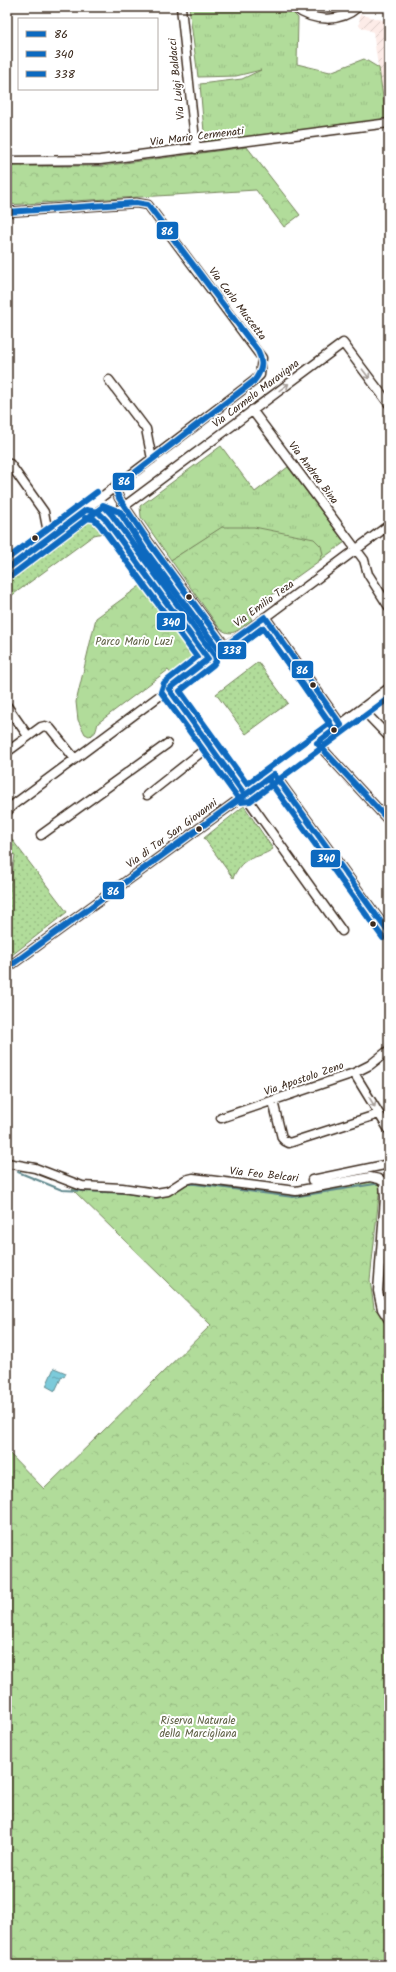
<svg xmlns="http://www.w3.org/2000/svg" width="396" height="1972" font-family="Kalam,sans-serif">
<defs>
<pattern id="industrial-furrows" width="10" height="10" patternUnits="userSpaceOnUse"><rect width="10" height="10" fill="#fdece8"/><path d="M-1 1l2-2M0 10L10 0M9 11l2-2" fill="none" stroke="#dacbc7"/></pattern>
<pattern id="grass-tufts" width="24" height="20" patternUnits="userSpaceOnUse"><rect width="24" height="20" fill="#b1dc9a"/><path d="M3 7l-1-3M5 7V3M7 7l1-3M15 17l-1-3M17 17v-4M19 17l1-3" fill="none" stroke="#99bd84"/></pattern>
<pattern id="park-crowns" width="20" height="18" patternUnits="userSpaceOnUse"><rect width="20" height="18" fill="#b1dc9a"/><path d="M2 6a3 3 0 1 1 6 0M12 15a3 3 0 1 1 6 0" fill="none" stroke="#99bd84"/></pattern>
<pattern id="garden-dots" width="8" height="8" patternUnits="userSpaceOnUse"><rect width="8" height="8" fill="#b1dc9a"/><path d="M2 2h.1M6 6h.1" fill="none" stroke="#99bd84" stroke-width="1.8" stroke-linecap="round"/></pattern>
<pattern id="water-ripples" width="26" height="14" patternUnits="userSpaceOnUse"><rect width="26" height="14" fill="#7ccada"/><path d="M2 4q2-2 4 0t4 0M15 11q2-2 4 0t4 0" fill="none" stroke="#67a4b0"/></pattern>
</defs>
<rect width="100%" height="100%" fill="#fff"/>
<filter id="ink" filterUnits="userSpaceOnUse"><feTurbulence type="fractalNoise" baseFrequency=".025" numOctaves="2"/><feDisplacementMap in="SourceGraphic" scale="8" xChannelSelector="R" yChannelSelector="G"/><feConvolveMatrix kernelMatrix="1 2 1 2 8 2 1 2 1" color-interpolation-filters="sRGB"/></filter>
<g filter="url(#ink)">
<path fill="url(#industrial-furrows)" d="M 360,14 L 389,22 L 389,128 L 387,128 L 373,32 L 359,26 Z"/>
<path fill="url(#grass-tufts)" stroke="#76835c" d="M 189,7 L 287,7 L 298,18 L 297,64 L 330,72 L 364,59 L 379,68 L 386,120 L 205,144 L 200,84 L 242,79 L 261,70 L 236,76 L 198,77 Z
M 221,446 L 255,492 L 288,467 L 345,542 L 319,561 L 323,554 L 223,527 L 171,560 L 141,517 L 140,506 Z"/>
<path fill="url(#park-crowns)" stroke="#76835c" d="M 247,147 L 300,215 L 284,227 L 256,190 L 7,205 L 7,166 L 102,166 Z
M 222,527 L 254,527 L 314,539 L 321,546 L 323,554 L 319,561 L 248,612 L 252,620 C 239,629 230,641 217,625 L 171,560 Z
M 144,583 L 193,650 L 193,660 L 173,676 L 168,670 L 98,723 C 96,729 97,734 89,736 L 85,734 L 78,720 L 76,702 L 96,618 Z
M 187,1181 L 295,1194 L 372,1181 L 380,1186 L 370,1280 L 374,1308 L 389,1322 L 389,1965 L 7,1965 L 7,1451 L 44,1489 L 211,1325 L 72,1189 L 111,1190 L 161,1195 Z"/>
<path fill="url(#garden-dots)" stroke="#76835c" d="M 92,517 L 98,519 L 110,535 L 103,533 L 94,535 L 7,599 L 7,579 Z
M 258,662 L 288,703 L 246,734 L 216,694 Z
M 244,806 L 273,849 C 255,861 244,853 233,878 L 204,838 Z
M 7,833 L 67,912 L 7,959 L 7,906 L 15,855 L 7,853 Z"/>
<path fill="url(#water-ripples)" stroke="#628a8f" d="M 54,1368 L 66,1373 L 64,1377 L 62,1376 L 55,1391 L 46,1386 Z"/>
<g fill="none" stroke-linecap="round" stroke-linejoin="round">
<path stroke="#628a8f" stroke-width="2" d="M 18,1172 L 62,1190 L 126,1193 L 157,1198 L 170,1194
M 174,1192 L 187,1184 L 195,1184 L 293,1197 L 381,1183"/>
<g stroke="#3b2a1e" stroke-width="11">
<path id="minor" d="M 181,7 L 196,149
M 294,7 C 313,22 340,23 358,7
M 7,161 L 100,160 L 389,123
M 7,212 L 136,203 L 148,205 L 262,358 L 260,375 L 254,381 L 7,569
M 109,380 L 146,429 L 152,459
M 252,410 L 364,560 L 368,574 L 389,607
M 10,464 L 44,512 L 49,538
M 115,488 L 119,498 L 150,544 L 225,646
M 86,510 L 98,512 L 106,520 L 208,659
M 106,520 L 343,343 L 389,404
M 136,559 C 145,561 148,555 152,548
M 166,601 C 167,593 169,591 176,587 L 183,590
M 265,617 L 341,725
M 169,689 L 342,931
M 7,706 L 28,736
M 362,709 L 389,737
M 317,743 L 389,821
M 7,752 L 41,727 L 45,726 L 50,728 L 75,759
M 274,774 L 389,933
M 147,795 L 209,746
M 7,812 L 13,805 L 389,525
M 41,835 L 167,744
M 7,968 L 300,755 L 389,688
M 354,1073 L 389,1130
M 273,1101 L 282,1138 L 285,1141 L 289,1143 L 379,1114
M 221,1118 L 354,1073 L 370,1065 L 389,1050
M 7,1163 L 35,1168 L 82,1186 L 122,1188 L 156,1193 L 168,1191 L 185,1180 L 193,1178 L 296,1191 L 370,1177 L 379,1179 L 384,1182 L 385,1198 L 378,1291 L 382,1309 L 389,1320
M 312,1180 L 389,1164"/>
</g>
<use href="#minor" stroke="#fff" stroke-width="8"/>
<g stroke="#fff" stroke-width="9">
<path id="bus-1" d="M 7,212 L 136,203 L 148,205 L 258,351 C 264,362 262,371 254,381 L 115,488 L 119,498 L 150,544 L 225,646 L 265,617 L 341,725 L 317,743 L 389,821
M 7,569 L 86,510 L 98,512 L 106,520 L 208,659 L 169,689 L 245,795
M 7,968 L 274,774 L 389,933"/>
</g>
<g stroke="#fff" stroke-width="9">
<path id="bus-2" d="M 85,518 L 94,519 L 100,525 L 197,657 L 164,683 L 161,692 L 241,802 L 250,801 L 389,698
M 12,575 L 104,506 L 120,512 L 144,549 L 219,651 L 224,654 L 229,653 L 263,628 L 334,730
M 268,779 L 383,938"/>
</g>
<g stroke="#fff" stroke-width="9">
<path id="bus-3" d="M 103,505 L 120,512 L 144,549 L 220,652 L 225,654 L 229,653 L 263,628 L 330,723 L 247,784 L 180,691 L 213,665 L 216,661 L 215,656 L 112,515 Z
M 7,559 L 97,492"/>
</g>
<use href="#bus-1" stroke="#0c69bf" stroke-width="6"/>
<use href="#bus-2" stroke="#0c69bf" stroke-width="6"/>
<use href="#bus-3" stroke="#0c69bf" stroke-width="6"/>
</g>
<defs><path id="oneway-shaft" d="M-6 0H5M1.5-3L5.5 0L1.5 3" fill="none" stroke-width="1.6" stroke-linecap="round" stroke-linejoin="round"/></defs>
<g stroke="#a79f9a">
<use href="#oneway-shaft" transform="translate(366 374) rotate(53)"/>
<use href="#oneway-shaft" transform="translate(284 387) rotate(-36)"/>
<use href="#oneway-shaft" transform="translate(372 1102) rotate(59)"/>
</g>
</g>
<g fill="#3b2a1e" stroke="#fff" stroke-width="1.5">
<circle cx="35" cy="538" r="3.5"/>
<circle cx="189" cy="597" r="3.5"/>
<circle cx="313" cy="685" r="3.5"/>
<circle cx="334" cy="730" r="3.5"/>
<circle cx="199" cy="829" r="3.5"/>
<circle cx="373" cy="924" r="3.5"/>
</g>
<g text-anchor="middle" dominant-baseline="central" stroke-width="4" stroke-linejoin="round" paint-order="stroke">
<g font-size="11" fill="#3b2a1e" stroke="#fff">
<text transform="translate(177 79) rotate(-96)">Via Luigi Baldacci</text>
<text transform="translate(197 137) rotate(-7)">Via Mario Cermenati</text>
<text transform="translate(237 304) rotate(53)">Via Carlo Muscetta</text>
<text transform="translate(256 394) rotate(-37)">Via Carmelo Maravigna</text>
<text transform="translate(313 473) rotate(53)">Via Andrea Bina</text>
<text transform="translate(264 604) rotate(-36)">Via Emilio Teza</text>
<text transform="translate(172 834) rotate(-36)">Via di Tor San Giovanni</text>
<text transform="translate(304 1079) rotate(-19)">Via Apostolo Zeno</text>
<text transform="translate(264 1175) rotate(6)">Via Feo Belcari</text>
</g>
<g font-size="11" fill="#5e5f43" stroke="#fff">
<text x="134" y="642">Parco Mario Luzi</text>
<text x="198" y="1721">Riserva Naturale<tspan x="198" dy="13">della Marcigliana</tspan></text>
</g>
</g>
<g stroke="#fff" stroke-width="1.5">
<rect x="156" y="221" width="23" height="19" rx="4" fill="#0c69bf"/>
<rect x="112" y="472" width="23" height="19" rx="4" fill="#0c69bf"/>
<rect x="156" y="612" width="30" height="19" rx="4" fill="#0c69bf"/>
<rect x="217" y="641" width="30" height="19" rx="4" fill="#0c69bf"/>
<rect x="291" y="660" width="23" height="19" rx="4" fill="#0c69bf"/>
<rect x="310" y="849" width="31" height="19" rx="4" fill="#0c69bf"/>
<rect x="102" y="881" width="23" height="19" rx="4" fill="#0c69bf"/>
</g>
<g font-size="11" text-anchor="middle" font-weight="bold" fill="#fff">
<text x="167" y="235">86</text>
<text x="124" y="485">86</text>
<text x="171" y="626">340</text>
<text x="232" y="654">338</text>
<text x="302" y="674">86</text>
<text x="326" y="862">340</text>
<text x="113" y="895">86</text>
</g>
<rect width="396" height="1972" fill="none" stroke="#fff" stroke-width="24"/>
<rect x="12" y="12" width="372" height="1948" fill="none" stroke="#3b2a1e" stroke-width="1.5" filter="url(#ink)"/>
<rect x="18" y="18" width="140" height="72" fill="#ffffff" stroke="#b1aaa5"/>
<rect x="26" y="31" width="20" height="6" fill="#0c69bf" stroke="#b1aaa5"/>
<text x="54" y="38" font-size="12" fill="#3b2a1e">86</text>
<rect x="26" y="51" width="20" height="6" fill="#0c69bf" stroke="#b1aaa5"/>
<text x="54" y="58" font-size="12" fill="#3b2a1e">340</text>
<rect x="26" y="71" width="20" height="6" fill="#0c69bf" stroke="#b1aaa5"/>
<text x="54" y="78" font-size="12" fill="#3b2a1e">338</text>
</svg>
